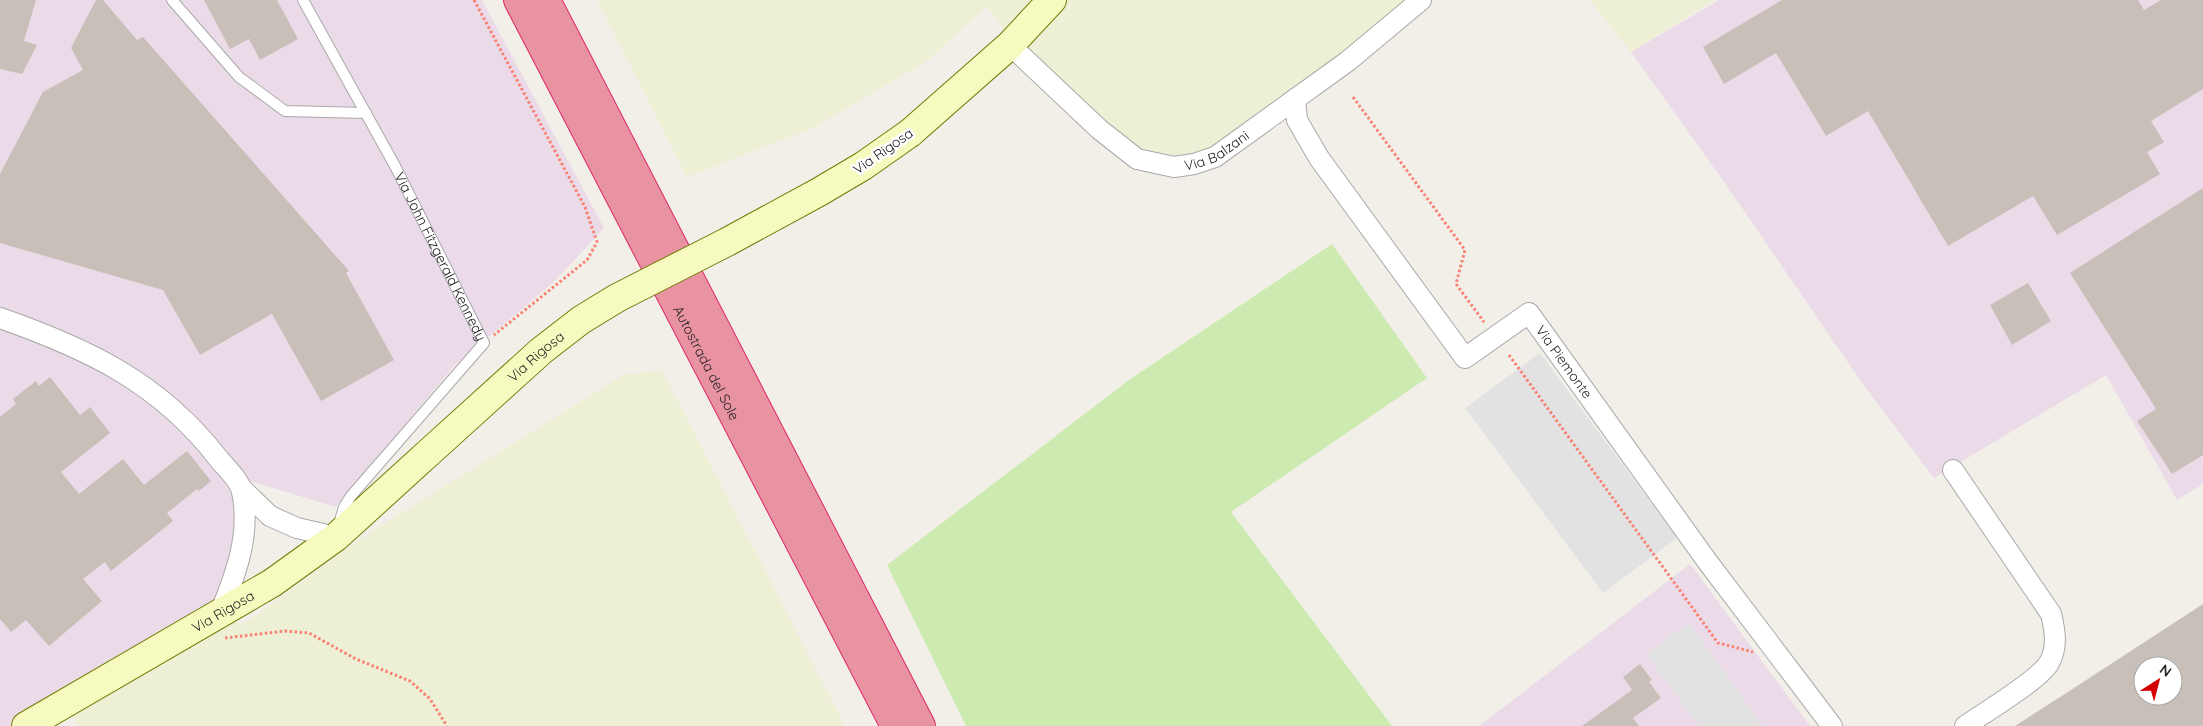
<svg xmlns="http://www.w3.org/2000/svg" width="2203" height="726" font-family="Quicksand,sans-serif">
<rect width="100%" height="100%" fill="#f2efe9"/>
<path fill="#ebdbe8" d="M 0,0 L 482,0 L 604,228 L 554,282 L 453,367 L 336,507 L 240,478 L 228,611 L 21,726 L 0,726 Z
M 1719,0 L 2203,0 L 2203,484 L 2177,500 L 2106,375 L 1934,478 L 1862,383 L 1727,186 L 1631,52 Z
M 1690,564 L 1810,726 L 1479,726 Z"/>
<path fill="#eef0d5" d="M 597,0 L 1407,0 L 1372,26 L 1260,132 L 1188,169 L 1138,153 L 1033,72 L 987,6 L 927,61 L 813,128 L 687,177 Z
M 1590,0 L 1714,0 L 1631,52 Z
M 662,370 L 845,726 L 80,726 L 60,704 L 228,611 L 240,627 L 360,539 L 623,375 Z"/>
<path fill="#cdebb0" d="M 1332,244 L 1427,378 L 1231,512 L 1392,726 L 966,726 L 887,565 L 1129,380 Z"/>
<path fill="#e2e2e2" d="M 1540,353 L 1677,538 L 1603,593 L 1465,408 Z
M 1689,623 L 1763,726 L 1699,726 L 1646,654 Z"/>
<path fill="#c7bfb8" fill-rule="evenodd" d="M 0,0 L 36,0 L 24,41 L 37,45 L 22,74 L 0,69 Z
M 96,0 L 103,0 L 137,40 L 143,37 L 349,271 L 346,273 L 394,360 L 321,401 L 272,314 L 200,355 L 163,290 L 0,243 L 0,174 L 43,92 L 83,70 L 71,48 Z
M 204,0 L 277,0 L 298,39 L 260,60 L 249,39 L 230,49 Z
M 1782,0 L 2138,0 L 2144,10 L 2161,0 L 2203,0 L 2203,89 L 2151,121 L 2164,142 L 2147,152 L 2160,174 L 2057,235 L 2033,196 L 1948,246 L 1868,111 L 1826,136 L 1776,53 L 1724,84 L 1703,47 Z
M 2203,188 L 2203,455 L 2172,474 L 2137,421 L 2156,409 L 2070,273 Z
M 2028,283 L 2051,321 L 2012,345 L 1990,305 Z
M 50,377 L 80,415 L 90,407 L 110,433 L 61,472 L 79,494 L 123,459 L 144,485 L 187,451 L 211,481 L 199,491 L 197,489 L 167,513 L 173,521 L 111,571 L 105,562 L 83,579 L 102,601 L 49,646 L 26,620 L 11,632 L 0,619 L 0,417 L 16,404 L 13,399 L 36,381 L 39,386 Z
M 2203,604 L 2203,726 L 2015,726 L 2074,688 ZM 2143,666 L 2173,666 L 2173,696 L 2143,696 Z
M 1640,664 L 1652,680 L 1649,682 L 1661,698 L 1633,718 L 1639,726 L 1582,726 L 1632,690 L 1623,677 Z"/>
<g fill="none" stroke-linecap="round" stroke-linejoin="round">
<g stroke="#a9a9a9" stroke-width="12">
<g id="service">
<path d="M 172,0 L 239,77 L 285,111 L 366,113"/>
<path id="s1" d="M 303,0 L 395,166 L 484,343 L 351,496 L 344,507 L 339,524"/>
</g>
</g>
<g stroke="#a9a9a9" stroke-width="22">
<g id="minor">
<path id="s2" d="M 1010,45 L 1099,129 L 1137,159 L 1174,167 L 1194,164 L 1215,157 L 1348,61 L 1421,0"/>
<path id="s3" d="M 1295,99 L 1297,120 L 1319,158 L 1465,358 L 1529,313 L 1707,561 L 1832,726"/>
<path d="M 0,318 C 88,349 159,382 218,458 C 225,467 240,480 242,492 C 251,534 236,574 220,613"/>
<path d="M 1953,470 L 2051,614 C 2055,630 2058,648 2049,663 C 2039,680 1984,713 1965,726"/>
<path d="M 242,489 L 270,516 L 297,528 L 336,537"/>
</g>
</g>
<g stroke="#707d05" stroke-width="30">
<g id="secondary">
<path d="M 910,133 L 1010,45 L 1052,0"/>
<path id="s4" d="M 26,726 L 272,583 L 336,537 L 425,456"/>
</g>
</g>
<g stroke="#dc2a67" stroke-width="30">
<g id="motorway">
<path id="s5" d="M 518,0 L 895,726"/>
<path d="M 546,0 L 921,726"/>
</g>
</g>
<path stroke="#fa8072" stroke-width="3" stroke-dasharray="2.5 2.5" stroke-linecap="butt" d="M 474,0 L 585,207 L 597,242 L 587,260 L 494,335
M 1353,97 L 1465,250 L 1456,284 L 1484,322
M 1509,355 L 1718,643 L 1753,652
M 225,638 L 285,631 L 309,633 L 356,659 L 410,681 L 430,699 L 447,726"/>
<use href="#service" stroke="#fff" stroke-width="10"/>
<use href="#minor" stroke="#fff" stroke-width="20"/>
<use href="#secondary" stroke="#f7fabf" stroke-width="28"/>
<use href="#motorway" stroke="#e892a2" stroke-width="28"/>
<g stroke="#707d05" stroke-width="30" stroke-linecap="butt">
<g id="secondary-bridge">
<path id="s6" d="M 425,456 L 541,351 L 581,320 L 617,298 L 727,242 L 819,192 L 863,166 L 910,133"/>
</g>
</g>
<use href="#secondary-bridge" stroke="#f7fabf" stroke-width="28"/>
</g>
<g text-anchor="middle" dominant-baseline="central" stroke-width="5" stroke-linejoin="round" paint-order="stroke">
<g font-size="14" fill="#222" stroke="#fff">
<text stroke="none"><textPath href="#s2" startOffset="255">Via Balzani</textPath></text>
<text transform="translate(883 151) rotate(-35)">Via Rigosa</text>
<text stroke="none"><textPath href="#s1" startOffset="291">Via John Fitzgerald Kennedy</textPath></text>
<text stroke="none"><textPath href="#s6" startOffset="149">Via Rigosa</textPath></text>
<text stroke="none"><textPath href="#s3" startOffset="451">Via Piemonte</textPath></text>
<text stroke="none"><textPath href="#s5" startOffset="409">Autostrada del Sole</textPath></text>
<text stroke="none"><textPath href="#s4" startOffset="228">Via Rigosa</textPath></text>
</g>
</g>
<g transform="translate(2158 681) rotate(36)"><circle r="24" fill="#ffffff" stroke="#a7a7a7"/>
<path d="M0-4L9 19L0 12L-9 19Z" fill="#d40000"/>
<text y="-8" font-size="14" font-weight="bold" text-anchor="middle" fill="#222222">N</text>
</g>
</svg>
